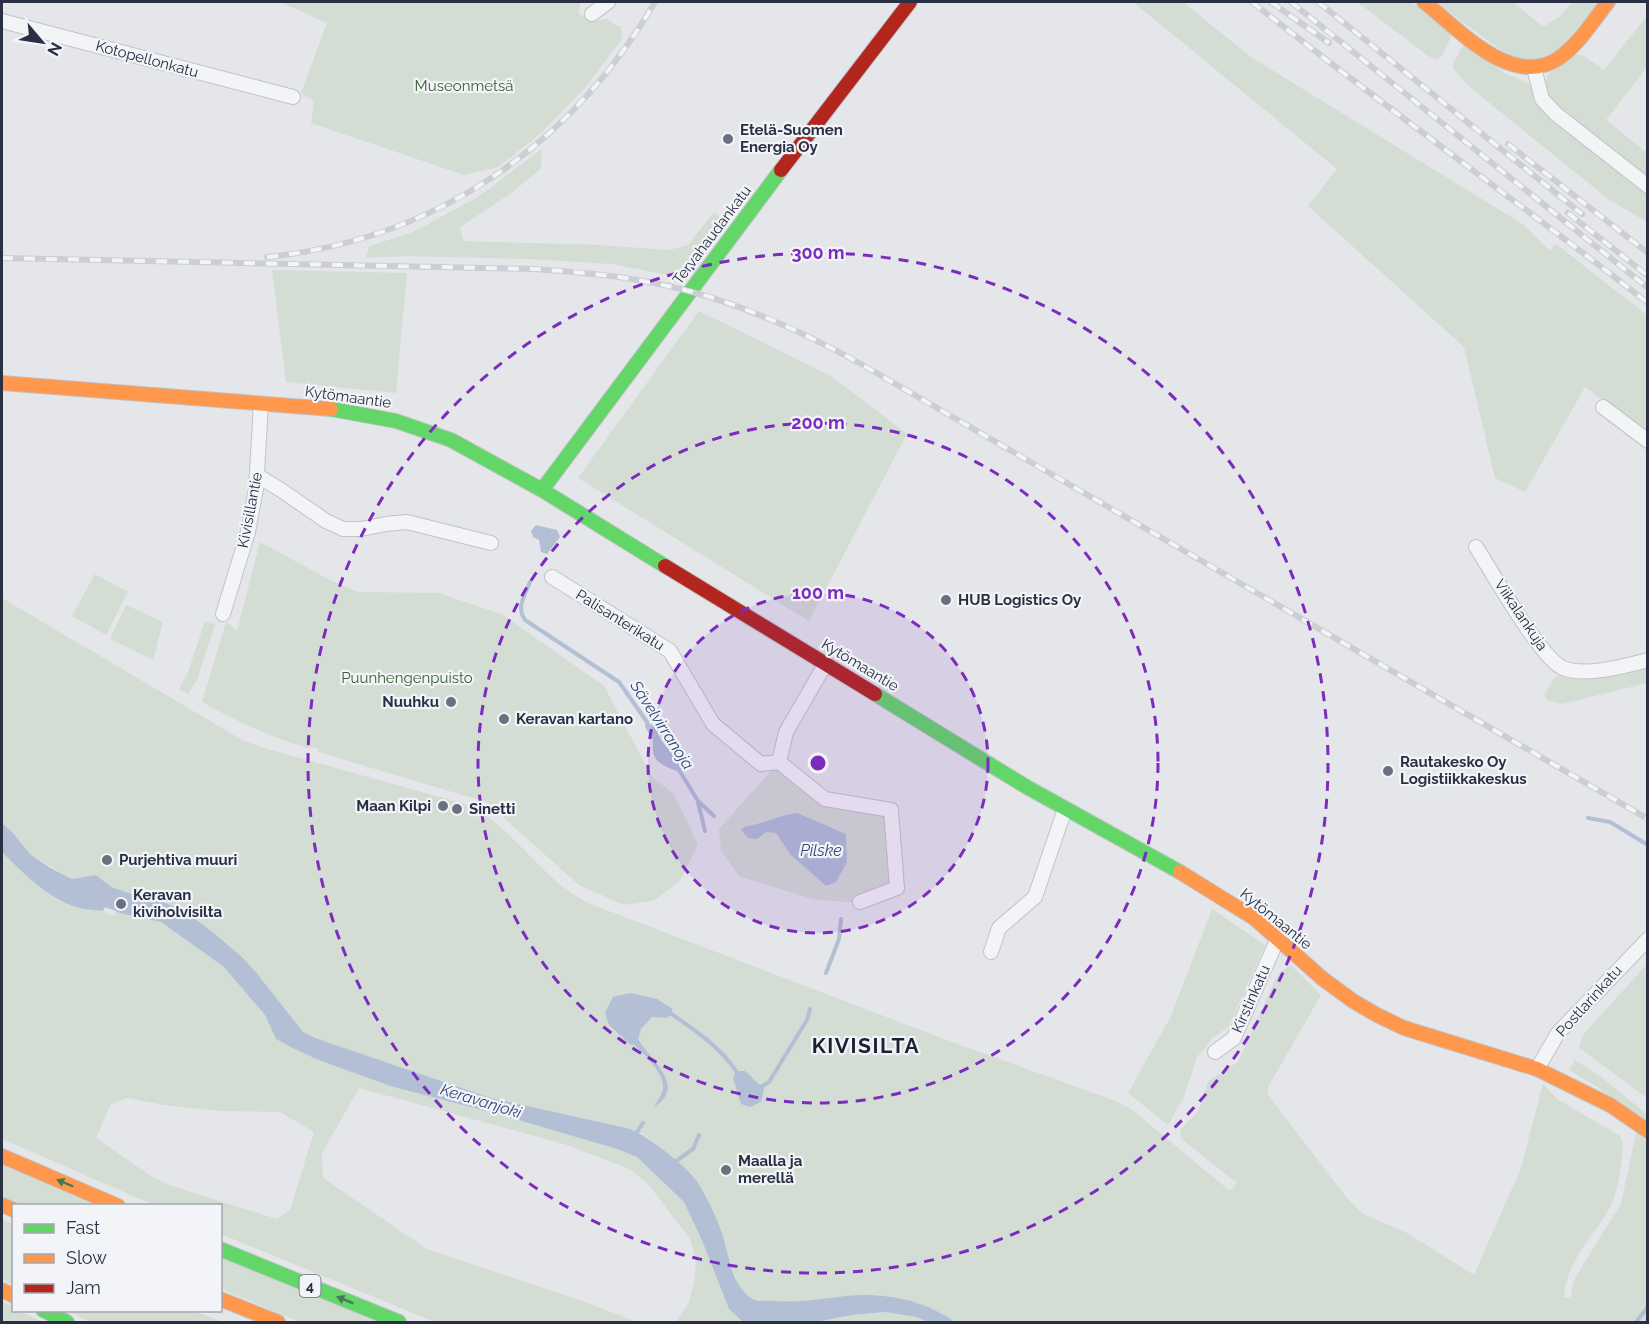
<svg xmlns="http://www.w3.org/2000/svg" width="1649" height="1324" font-family="Raleway,sans-serif">
<rect width="100%" height="100%" fill="#e4e6e9"/>
<path fill="#d3ddd4" fill-rule="evenodd" d="M 280,2 L 580,2 L 579,14 L 596,21 L 607,19 L 615,25 L 621,26 L 622,39 L 584,89 L 540,134 L 498,167 L 464,175 L 311,123 L 314,101 L 301,93 L 327,23 Z
M 1133,2 L 1183,2 L 1251,57 L 1524,225 L 1550,251 L 1556,244 L 1647,315 L 1647,433 L 1585,387 L 1525,492 L 1495,478 L 1464,347 L 1308,206 L 1337,169 Z
M 1357,2 L 1412,2 L 1452,35 L 1442,56 L 1438,60 L 1430,57 Z
M 1436,2 L 1513,2 L 1543,27 L 1559,17 L 1573,2 L 1600,2 L 1558,50 L 1534,61 L 1510,57 Z
M 1647,16 L 1647,67 L 1606,120 L 1645,151 L 1647,149 L 1647,179 L 1560,109 L 1547,93 L 1545,83 L 1549,73 L 1575,54 L 1584,56 L 1604,70 Z
M 1464,44 L 1506,74 L 1524,81 L 1531,86 L 1545,113 L 1647,195 L 1647,222 L 1608,199 L 1466,84 L 1453,68 L 1453,63 Z
M 542,149 L 541,168 L 513,192 L 460,227 L 463,241 L 599,245 L 669,250 L 688,245 L 714,212 L 727,224 L 685,278 L 611,264 L 529,259 L 405,256 L 366,258 L 369,246 L 413,232 L 478,197 Z
M 272,270 L 407,273 L 396,393 L 286,382 Z
M 699,311 L 831,376 L 907,434 L 809,621 L 578,478 Z
M 260,542 L 330,580 L 358,592 L 439,593 L 503,615 L 604,686 L 652,777 L 674,794 L 698,845 L 680,881 L 655,900 L 624,905 L 579,885 L 486,802 L 318,752 L 318,749 L 311,747 L 310,749 C 270,737 238,722 202,702 L 226,622 L 237,631 Z
M 95,574 L 128,592 L 106,635 L 72,616 Z
M 2,598 L 244,741 L 264,748 L 472,806 C 516,832 543,880 588,903 L 944,1039 L 1118,1102 L 1131,1109 L 1230,1191 L 1237,1183 L 1185,1142 L 1180,1136 L 1181,1129 L 1199,1110 L 1208,1081 L 1238,1062 L 1278,974 L 1291,965 L 1321,995 L 1268,1087 L 1268,1095 L 1347,1198 L 1363,1214 L 1407,1233 L 1474,1275 L 1521,1168 L 1543,1084 L 1557,1099 L 1620,1136 L 1623,1144 C 1622,1163 1619,1186 1612,1203 C 1597,1234 1565,1261 1564,1297 L 1571,1297 L 1573,1283 L 1581,1268 L 1621,1204 L 1636,1133 L 1647,1140 L 1647,1322 L 955,1322 L 941,1313 L 849,1296 L 797,1303 L 756,1301 L 741,1290 L 695,1178 L 658,1146 L 641,1133 L 627,1128 L 491,1098 L 315,1038 L 303,1032 L 255,971 L 242,957 L 215,934 L 185,911 L 158,900 L 124,895 L 125,892 L 114,889 L 96,875 L 72,879 L 31,855 L 12,832 L 2,823 Z
M 126,605 L 163,622 L 153,660 L 110,639 Z
M 205,621 L 215,624 L 197,680 L 188,694 L 179,689 L 188,672 Z
M 1647,662 L 1647,683 L 1562,704 L 1548,700 L 1544,696 L 1553,679 L 1562,673 Z
M 779,762 L 825,799 L 891,810 L 897,888 L 856,903 L 812,899 L 739,876 L 721,851 L 719,829 Z
M 2,850 L 71,905 L 103,911 L 113,916 L 116,912 L 161,922 L 188,941 L 224,967 L 250,996 L 265,1015 L 276,1039 L 316,1059 L 390,1086 L 505,1116 L 617,1149 L 637,1157 L 684,1202 L 703,1243 L 729,1309 L 743,1322 L 676,1322 L 689,1302 L 695,1278 L 696,1258 L 690,1239 L 648,1184 L 630,1169 L 564,1144 L 359,1088 L 322,1153 L 323,1178 L 427,1249 L 582,1301 L 638,1322 L 435,1322 L 221,1234 L 220,1206 L 154,1205 L 2,1139 ZM 127,1098 L 164,1105 L 220,1111 L 280,1112 L 314,1132 L 290,1210 L 277,1219 L 169,1185 L 151,1176 L 96,1138 L 111,1104 Z
M 1212,909 L 1265,945 L 1229,1026 L 1212,1039 L 1197,1057 L 1184,1097 L 1168,1125 L 1128,1093 L 1171,1016 Z
M 1647,964 L 1647,1098 L 1579,1048 L 1582,1036 Z
M 1575,1060 L 1600,1076 L 1647,1114 L 1647,1123 L 1597,1087 L 1569,1070 Z
M 2,1164 L 98,1205 L 23,1205 L 2,1196 Z
M 2,1219 L 13,1224 L 13,1285 L 2,1279 Z
M 220,1257 L 377,1322 L 300,1322 L 221,1289 Z
M 2,1301 L 13,1307 L 14,1310 L 19,1311 L 43,1322 L 2,1322 Z
M 67,1311 L 194,1311 L 223,1322 L 91,1322 Z
M 885,1312 L 916,1317 L 928,1322 L 816,1322 L 852,1315 Z"/>
<path fill="#b2bfd5" d="M 536,525 L 557,530 L 560,537 L 547,554 L 541,552 L 539,540 L 533,537 L 531,531 Z
M 645,720 L 655,727 L 661,740 L 683,768 L 676,771 C 658,763 651,761 653,740 L 645,727 Z
M 797,813 L 846,834 L 847,862 L 836,882 L 826,886 L 790,854 L 776,833 L 766,832 L 757,839 L 748,838 L 741,830 L 746,826 C 764,824 779,815 797,813 Z
M 2,823 L 12,832 L 31,855 L 49,867 L 72,879 L 96,875 L 114,889 L 103,911 C 93,910 80,909 70,905 C 44,894 21,871 2,852 Z
M 124,895 L 158,900 L 185,911 L 215,934 L 242,957 L 255,971 L 303,1032 L 315,1038 L 491,1098 L 627,1128 C 643,1132 686,1166 696,1180 C 706,1195 716,1216 722,1233 C 729,1255 731,1284 751,1298 C 758,1303 766,1300 773,1301 C 799,1303 820,1299 846,1296 C 884,1292 924,1300 955,1322 L 928,1322 L 916,1317 L 885,1312 L 852,1315 L 816,1322 L 743,1322 L 729,1309 L 703,1243 L 684,1202 L 637,1157 L 617,1149 L 505,1116 L 390,1086 L 316,1059 L 291,1047 L 276,1039 L 265,1015 L 224,967 L 161,922 L 116,912 Z
M 630,993 L 657,999 L 673,1009 L 668,1018 L 652,1017 L 641,1029 L 638,1039 C 650,1060 688,1086 654,1107 C 658,1100 664,1092 663,1084 C 662,1072 642,1051 633,1044 L 631,1045 L 609,1025 L 605,1013 L 613,997 Z
M 736,1071 L 745,1071 L 764,1089 L 761,1102 L 750,1107 L 741,1104 L 733,1078 Z"/>
<g fill="none" stroke-linecap="round" stroke-linejoin="round">
<path stroke="#b2bfd5" stroke-width="4" d="M 530,582 C 525,595 516,607 525,620 L 619,682 L 647,722
M 676,765 L 698,801 L 714,816
M 698,802 L 705,831
M 1588,818 L 1610,822 L 1648,845
M 826,973 L 839,939 L 841,919
M 670,1013 C 695,1030 719,1046 736,1071
M 761,1087 L 769,1082 L 807,1020 L 810,1009
M 635,1135 L 643,1123
M 672,1164 L 693,1149 L 699,1135
M 1636,1322 L 1648,1307"/>
<path stroke="#b2bfd5" stroke-width="21" d="M 85,889 L 128,904 L 147,908"/>
<g stroke="#c1c3c7" stroke-width="16">
<path id="street" d="M 592,14 L 608,2
M 2,21 L 293,97
M 1534,68 L 1542,99 L 1556,114 L 1648,186
M 1603,407 L 1648,441
M 258,476 L 281,490 L 326,521 L 343,529 L 361,529 L 386,524 L 407,522 L 491,543
M 1476,547 C 1493,573 1538,654 1561,667 C 1582,678 1626,666 1648,660
M 552,577 L 670,651 L 713,724 L 761,764 L 779,762
M 223,614 L 248,532 L 256,489 L 261,404
M 826,663 L 786,732 L 779,762 L 825,799 L 891,810 L 897,888 L 860,902
M 991,952 L 999,928 L 1035,897 L 1065,809
M 1215,1052 L 1234,1038 L 1278,938
M 1537,1069 L 1558,1033 L 1648,939"/>
</g>
<g stroke="#c1c3c7" stroke-width="16">
<path id="fast" d="M 331,409 L 396,421 L 451,440 L 542,490 L 665,566
M 542,490 L 781,170
M 875,694 L 1025,786 L 1180,872
M 220,1249 L 399,1322
M 43,1310 L 67,1322"/>
</g>
<g stroke="#c1c3c7" stroke-width="16">
<path id="slow" d="M 1424,2 C 1459,29 1512,90 1559,58 C 1579,44 1593,21 1608,2
M 2,383 L 331,409
M 1180,872 L 1254,918 L 1323,979 L 1353,1001 L 1377,1015 L 1404,1028 L 1537,1069 L 1610,1105 L 1648,1131
M 2,1156 L 118,1206
M 2,1205 L 14,1210
M 2,1290 L 14,1296
M 220,1299 L 278,1322"/>
</g>
<g stroke="#c1c3c7" stroke-width="16">
<path id="jam" d="M 781,170 L 910,2
M 665,566 L 875,694"/>
</g>
<use href="#street" stroke="#f3f4f6" stroke-width="14"/>
<use href="#fast" stroke="#63d668" stroke-width="14"/>
<use href="#slow" stroke="#ff974d" stroke-width="14"/>
<use href="#jam" stroke="#b3261e" stroke-width="14"/>
<g stroke="#ccced1" stroke-width="6">
<path id="rail" d="M 1252,2 C 1382,105 1517,201 1648,303
M 1271,2 L 1329,43
M 1291,2 L 1648,288
M 1318,2 L 1582,214
M 1508,144 L 1648,253
M 1568,213 L 1648,276
M 267,257 C 435,240 571,146 655,2
M 2,258 L 536,269 C 575,272 615,275 654,283 C 727,297 796,328 861,364 L 1648,819"/>
</g>
<use href="#rail" stroke="#f2f4f8" stroke-width="4" stroke-dasharray="11" stroke-linecap="butt"/>
</g>
<defs><path id="oneway-solid" d="M-6-.8H1V-3.2L6.5 0L1 3.2V.8H-6Z" transform="scale(1.5)"/></defs>
<g fill="#437b54">
<use href="#oneway-solid" transform="translate(65 1183) rotate(-157)"/>
<use href="#oneway-solid" transform="translate(345 1300) rotate(-158)"/>
</g>
<circle cx="818" cy="763" r="170" fill="#7b2cbf" fill-opacity=".12"/>
<g fill="none" stroke="#7b2cbf" stroke-width="3" stroke-dasharray="10 8">
<circle cx="818" cy="763" r="170"/>
<circle cx="818" cy="763" r="340"/>
<circle cx="818" cy="763" r="510"/>
</g>
<g fill="#6a707e" stroke="#f2f4f8" stroke-width="2">
<circle cx="728" cy="139" r="6"/>
<circle cx="946" cy="600" r="6"/>
<circle cx="451" cy="702" r="6"/>
<circle cx="504" cy="719" r="6"/>
<circle cx="1388" cy="771" r="6"/>
<circle cx="443" cy="806" r="6"/>
<circle cx="457" cy="809" r="6"/>
<circle cx="107" cy="860" r="6"/>
<circle cx="121" cy="904" r="6"/>
<circle cx="726" cy="1170" r="6"/>
</g>
<g text-anchor="middle" dominant-baseline="central" stroke-width="4.5" stroke-linejoin="round" paint-order="stroke">
<rect fill="#f2f4f8" stroke="#656b7a" stroke-width="1.5" x="299.5" y="1275" width="21" height="22" rx="4.5"/>
<g font-size="14" font-weight="bold" fill="#293044">
<text x="310" y="1286">4</text>
</g>
<g font-size="15" fill="#293044" stroke="#f2f4f8">
<text transform="translate(147 59) rotate(15)">Kotopellonkatu</text>
<text transform="translate(712 235) rotate(-53)">Tervahaudankatu</text>
<text transform="translate(348 397) rotate(8)">Kytömaantie</text>
<text transform="translate(250 510) rotate(-79)">Kivisillantie</text>
<text transform="translate(1521 615) rotate(56)">Viikalankuja</text>
<text transform="translate(620 620) rotate(32)">Palisanterikatu</text>
<text transform="translate(860 665) rotate(31)">Kytömaantie</text>
<text transform="translate(1276 919) rotate(39)">Kytömaantie</text>
<text transform="translate(1251 999) rotate(-66)">Kirstinkatu</text>
<text transform="translate(1589 1001) rotate(-48)">Postlarinkatu</text>
</g>
<g font-size="15" fill="#396136" stroke="#f2f4f8">
<text x="464" y="86">Museonmetsä</text>
<text x="407" y="678">Puunhengenpuisto</text>
</g>
<g font-size="15" font-weight="bold" fill="#293044" stroke="#f2f4f8" text-anchor="start">
<text x="740" y="130">Etelä-Suomen<tspan x="740" dy="17">Energia Oy</tspan></text>
<text x="958" y="600">HUB Logistics Oy</text>
<text x="439" y="702" text-anchor="end">Nuuhku</text>
<text x="516" y="719">Keravan kartano</text>
<text x="1400" y="762">Rautakesko Oy<tspan x="1400" dy="17">Logistiikkakeskus</tspan></text>
<text x="431" y="806" text-anchor="end">Maan Kilpi</text>
<text x="469" y="809">Sinetti</text>
<text x="119" y="860">Purjehtiva muuri</text>
<text x="133" y="895">Keravan<tspan x="133" dy="17">kiviholvisilta</tspan></text>
<text x="738" y="1161">Maalla ja<tspan x="738" dy="17">merellä</tspan></text>
</g>
<g font-size="16" font-style="italic" fill="#31497a" stroke="#f2f4f8">
<text transform="translate(662 725) rotate(57)">Sävelvirranoja</text>
<text x="821" y="850">Pilske</text>
<text transform="translate(481 1101) rotate(17)">Keravanjoki</text>
</g>
<g font-size="21" font-weight="bold" letter-spacing="1.5" fill="#1b2135" stroke="#f2f4f8">
<text x="866" y="1045">KIVISILTA</text>
</g>
</g>
<circle cx="818" cy="763" r="9" fill="#7b2cbf" stroke="#f2f4f8" stroke-width="3"/>
<g font-size="18" text-anchor="middle" font-weight="bold" fill="#7b2cbf" stroke="#f2f4f8" stroke-width="4.5" stroke-linejoin="round" paint-order="stroke">
<text x="818" y="259">300 m</text>
<text x="818" y="429">200 m</text>
<text x="818" y="599">100 m</text>
</g>
<rect width="1649" height="1324" fill="none" stroke="#293044" stroke-width="6"/>
<rect x="12" y="1204" width="210" height="108" fill="#f2f4f8" stroke="#a2a6b0" stroke-width="1.5"/>
<rect x="24" y="1224" width="30" height="9" fill="#63d668" stroke="#a2a6b0" stroke-width="1.5"/>
<text x="66" y="1234" font-size="18" fill="#293044">Fast</text>
<rect x="24" y="1254" width="30" height="9" fill="#ff974d" stroke="#a2a6b0" stroke-width="1.5"/>
<text x="66" y="1264" font-size="18" fill="#293044">Slow</text>
<rect x="24" y="1284" width="30" height="9" fill="#b3261e" stroke="#a2a6b0" stroke-width="1.5"/>
<text x="66" y="1294" font-size="18" fill="#293044">Jam</text>
<g transform="translate(42 42) rotate(119)" stroke="#f2f4f8" stroke-width="4.5" paint-order="stroke">
<path d="M0-4.5L10 22L0 15L-10 22Z" fill="#293044"/>
<text y="-9" font-size="16" font-weight="bold" text-anchor="middle" fill="#293044">N</text>
</g>
</svg>
